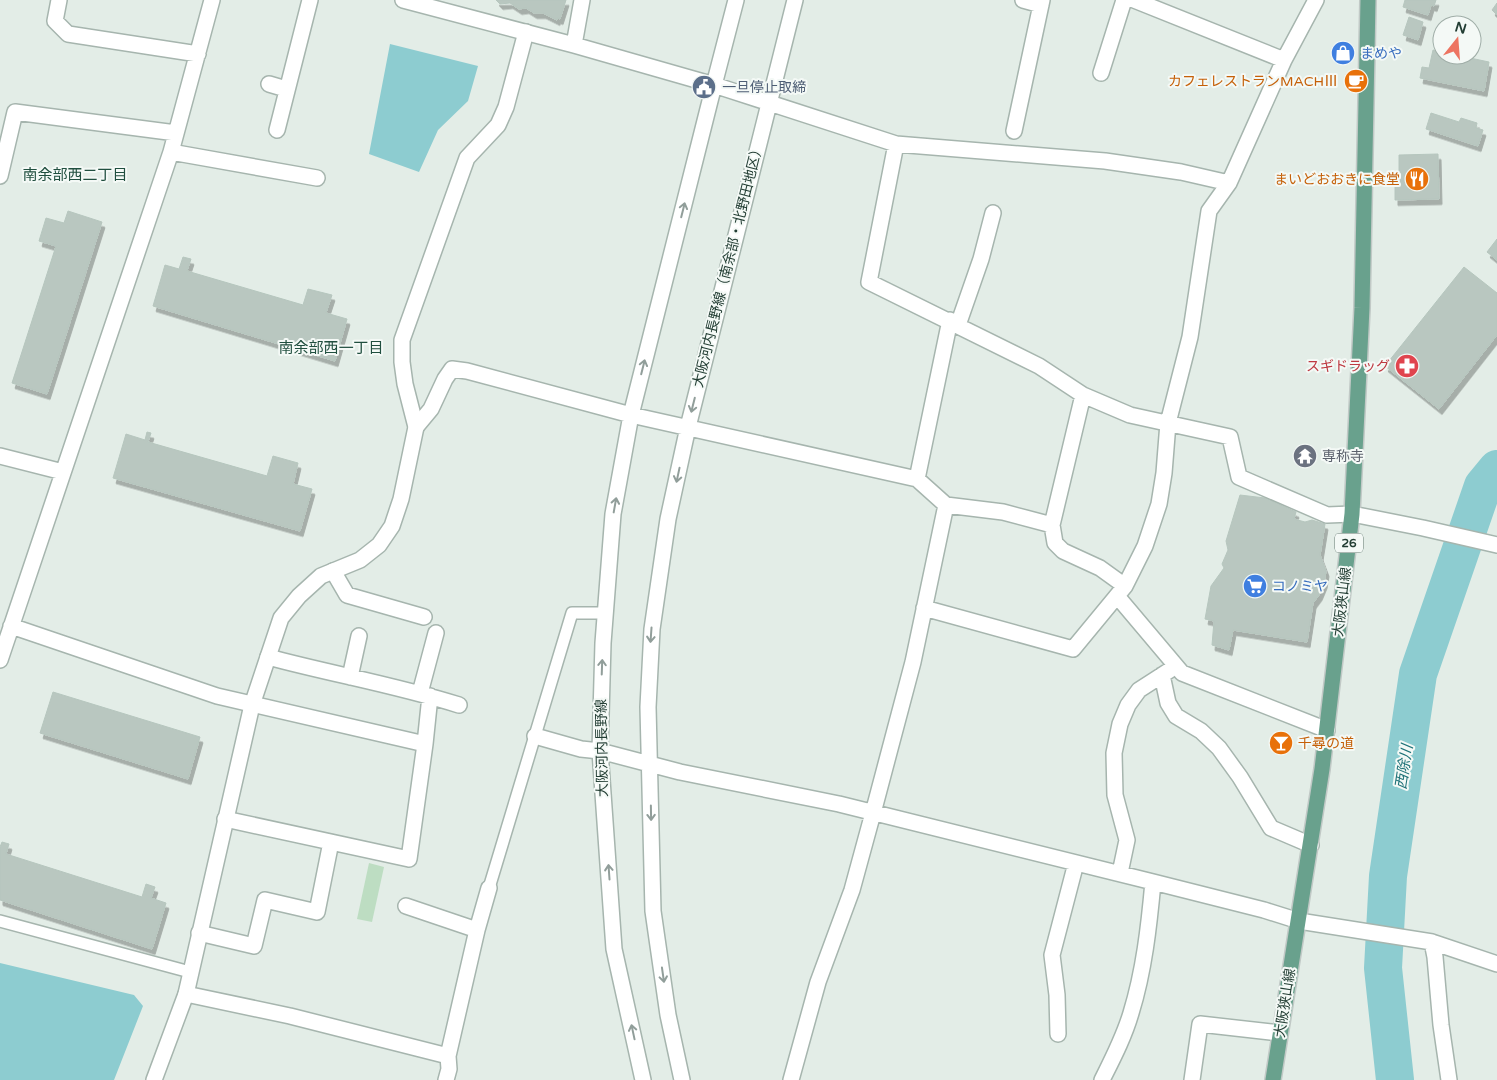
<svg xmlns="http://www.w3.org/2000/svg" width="1497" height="1080" font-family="'Varela Round','Noto Sans JP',sans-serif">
<defs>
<filter id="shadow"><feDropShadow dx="3" dy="5.5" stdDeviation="0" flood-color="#0004"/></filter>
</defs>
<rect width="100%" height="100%" fill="#e3ede7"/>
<path fill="#bdddc2" d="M 369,863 L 384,867 L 372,922 L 357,919 Z"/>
<path fill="#8dccd0" d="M 390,44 L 478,66 L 468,101 L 438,130 L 419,172 L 369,154 Z
M 0,963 L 134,995 L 143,1006 L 114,1080 L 0,1080 Z"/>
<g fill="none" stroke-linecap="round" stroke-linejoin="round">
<path stroke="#8dccd0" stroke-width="38" d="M 1395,1080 L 1383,968 L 1388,876 L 1418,674 L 1483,486 L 1497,469"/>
</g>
<path fill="#b9c7c0" stroke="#b6c6be" filter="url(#shadow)" d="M 496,0 L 566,0 L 560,19 L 557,18 L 557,20 L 543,13 L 534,13 L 526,8 L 519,9 L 510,3 L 500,4 Z
M 1405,0 L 1436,0 L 1434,6 L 1431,5 L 1428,15 L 1403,7 Z
M 1497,3 L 1497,15 L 1492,10 Z
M 1409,17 L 1423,22 L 1418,40 L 1403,35 Z
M 1433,50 L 1442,52 L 1442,55 L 1456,55 L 1489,62 L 1484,91 L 1420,78 L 1422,67 L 1429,68 Z
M 1431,113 L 1459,122 L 1461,118 L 1477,123 L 1476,128 L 1483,130 L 1478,146 L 1426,129 Z
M 1438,154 L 1439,199 L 1395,200 L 1395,184 L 1393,184 L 1393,173 L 1399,173 L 1399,155 Z
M 68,211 L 102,222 L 47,394 L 12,383 L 56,246 L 39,241 L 46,218 L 64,223 Z
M 1497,239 L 1497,260 L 1487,252 Z
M 183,257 L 191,259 L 187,271 L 303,305 L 308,289 L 332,295 L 326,313 L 347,319 L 335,361 L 153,306 L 165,265 L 179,269 Z
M 1464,267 L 1497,293 L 1497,335 L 1439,409 L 1385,366 Z
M 147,432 L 151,433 L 148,442 L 267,476 L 273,456 L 298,463 L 293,484 L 312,489 L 300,531 L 113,478 L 126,434 L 145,440 Z
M 1240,495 L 1265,498 L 1296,512 L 1294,519 L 1305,522 L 1312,520 L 1325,524 L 1320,555 L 1326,571 L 1324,583 L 1319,595 L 1313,603 L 1307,642 L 1233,630 L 1229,650 L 1212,645 L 1214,621 L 1205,619 L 1211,586 L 1224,568 L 1222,564 L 1228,550 L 1226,541 Z
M 53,692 L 200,737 L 188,779 L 40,733 Z
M 2,842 L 9,844 L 6,854 L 142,897 L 146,884 L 155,887 L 151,898 L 166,903 L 152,949 L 0,900 L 0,847 Z"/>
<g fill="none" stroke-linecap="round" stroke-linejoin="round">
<g stroke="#a6b5ae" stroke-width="14">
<path id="service" d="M 489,888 L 572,613 L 605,613
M 0,921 L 190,972"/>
</g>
<g stroke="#a6b5ae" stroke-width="18">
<path id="minor" d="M 59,0 L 55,21 L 68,34 L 198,54
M 403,0 L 574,45 L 714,85 L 631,415 L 613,514 L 603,643 L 600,751 L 614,949 L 643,1080
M 736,0 L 714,85 L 896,144 L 1105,161 L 1181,172 L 1229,183 L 1209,211 L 1190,337 L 1168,423 L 1164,473 L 1159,504 L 1145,546 L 1125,586 L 1073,649 L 924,608
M 1023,0 L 1041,5
M 1134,0 L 1284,60
M 574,45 L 582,0
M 1101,73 L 1124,0
M 269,84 L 286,89
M 277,130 L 310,0
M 1014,131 L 1042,0
M 896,144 L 869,282 L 1039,366 L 1083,395 L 1130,415 L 1230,437 L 1239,477 L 1327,515 L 1352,514 L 1423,528 L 1497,545
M 171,152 L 317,178
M 0,176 L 15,112 L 176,133
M 1229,183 L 1284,60 L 1316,0
M 958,325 L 981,259 L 993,213
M 416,427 L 431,409 L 445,379 L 452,369 L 467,371 L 631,415 L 917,479 L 946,505 L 913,662 L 873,813 L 852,890 L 818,982 L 791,1080
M 0,456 L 63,472
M 917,479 L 950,320
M 946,505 L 1003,512 L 1052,525 L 1055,543 L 1063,551 L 1100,568 L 1125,586
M 1052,525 L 1083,395
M 333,571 L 347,595 L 424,617
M 1117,596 L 1182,673 L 1327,730
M 11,626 L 217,696 L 425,744 L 409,859 L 225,819
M 268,657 C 331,674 396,685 459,705
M 0,660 L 171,152 L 212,0
M 1162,675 L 1168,703 L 1176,716 L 1201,731 L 1219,748 L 1240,777 L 1271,828 L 1311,845
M 350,677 L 359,636
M 420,693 L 436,633
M 535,736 L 581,749 L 600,751 L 680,772 L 839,804 L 1153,882 L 1264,910 L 1299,921 L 1432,942 L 1497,964
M 425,744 L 430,696
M 1120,873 L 1127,840 L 1115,795 L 1114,753 L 1120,724 L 1128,705 L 1139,690 L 1170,670
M 406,906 L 477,930
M 199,933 L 254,946 L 265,900 L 317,912 L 331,842
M 1432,942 L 1435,957 L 1441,1025 L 1449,1080
M 186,994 L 290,1016 L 448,1056
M 1058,1034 L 1057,995 L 1052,955 L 1076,863
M 446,1080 L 449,1069 L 448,1056 L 477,930 L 489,888
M 682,1080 L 668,1015 L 653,911 L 648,707 L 652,629 L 668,519 L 688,427 L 795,0
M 1102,1080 C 1113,1058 1124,1037 1131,1013 C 1144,971 1149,926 1153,882
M 1192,1080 L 1200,1024 L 1280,1033"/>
</g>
<g stroke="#a6b5ae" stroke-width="18">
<path id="tertiary" d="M 154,1080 L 186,994 L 252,705 L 281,618 L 299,596 L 321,576 L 360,560 L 379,545 L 392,526 L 401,499 L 416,427 L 405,384 L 402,362 L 402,340 L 467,158 L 498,125 L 506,107 L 526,32"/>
</g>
<g stroke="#c1c9c6" stroke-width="18">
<path id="primary" d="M 1273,1080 L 1322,769 L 1352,514 L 1362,308 L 1368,0"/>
</g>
<use href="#service" stroke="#fff" stroke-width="11"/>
<use href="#minor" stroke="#fff" stroke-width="15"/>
<use href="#tertiary" stroke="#fff" stroke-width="15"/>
<use href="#primary" stroke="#69a18d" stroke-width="15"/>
</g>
<defs><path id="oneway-shaft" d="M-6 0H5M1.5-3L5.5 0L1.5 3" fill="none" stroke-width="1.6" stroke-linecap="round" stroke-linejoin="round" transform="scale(1.25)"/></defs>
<g stroke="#919e9a">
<use href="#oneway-shaft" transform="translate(683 210) rotate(-76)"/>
<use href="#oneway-shaft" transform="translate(643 367) rotate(-76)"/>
<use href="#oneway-shaft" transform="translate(693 405) rotate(104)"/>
<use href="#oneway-shaft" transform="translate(678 475) rotate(102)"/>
<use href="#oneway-shaft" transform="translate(615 505) rotate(-80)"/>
<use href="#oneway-shaft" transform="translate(651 635) rotate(94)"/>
<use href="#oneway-shaft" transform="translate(602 667) rotate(-88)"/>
<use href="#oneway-shaft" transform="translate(651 813) rotate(89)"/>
<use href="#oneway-shaft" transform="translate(609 872) rotate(-94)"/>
<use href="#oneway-shaft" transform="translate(663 975) rotate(82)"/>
<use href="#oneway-shaft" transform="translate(633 1032) rotate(-102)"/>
</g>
<defs>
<g id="shop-disc" transform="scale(1.25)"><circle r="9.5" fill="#3f7fe0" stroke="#f4f9f6"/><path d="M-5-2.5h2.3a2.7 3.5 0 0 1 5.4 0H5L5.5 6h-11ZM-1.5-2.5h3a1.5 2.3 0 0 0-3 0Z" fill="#fff"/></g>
<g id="cafe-disc" transform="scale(1.25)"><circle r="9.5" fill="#e8710a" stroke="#f4f9f6"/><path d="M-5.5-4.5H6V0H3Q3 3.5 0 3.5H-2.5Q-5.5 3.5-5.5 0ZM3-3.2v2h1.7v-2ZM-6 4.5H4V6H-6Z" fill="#fff"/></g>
<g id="civic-disc" transform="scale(1.25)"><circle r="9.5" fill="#5c6f8a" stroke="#f4f9f6"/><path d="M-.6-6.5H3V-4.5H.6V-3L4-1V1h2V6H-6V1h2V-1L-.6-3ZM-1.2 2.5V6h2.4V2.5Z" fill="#fff"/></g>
<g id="restaurant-disc" transform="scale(1.25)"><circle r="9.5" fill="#e8710a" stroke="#f4f9f6"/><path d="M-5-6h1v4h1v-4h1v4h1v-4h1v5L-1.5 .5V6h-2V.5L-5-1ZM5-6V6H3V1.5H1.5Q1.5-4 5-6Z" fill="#fff"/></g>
<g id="pharmacy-disc" transform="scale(1.25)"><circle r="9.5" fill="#e0444e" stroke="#f4f9f6"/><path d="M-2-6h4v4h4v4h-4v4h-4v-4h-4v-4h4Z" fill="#fff"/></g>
<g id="temple-disc" transform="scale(1.25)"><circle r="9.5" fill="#6b7280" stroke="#f4f9f6"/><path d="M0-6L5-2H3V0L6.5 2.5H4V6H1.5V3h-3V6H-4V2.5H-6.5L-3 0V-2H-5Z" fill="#fff"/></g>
<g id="supermarket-disc" transform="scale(1.25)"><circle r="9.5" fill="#3f7fe0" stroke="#f4f9f6"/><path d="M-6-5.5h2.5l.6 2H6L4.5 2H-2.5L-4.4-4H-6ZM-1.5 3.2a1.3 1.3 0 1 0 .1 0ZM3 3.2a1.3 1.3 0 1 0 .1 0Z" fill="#fff"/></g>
<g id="bar-disc" transform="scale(1.25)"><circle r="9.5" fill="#e8710a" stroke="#f4f9f6"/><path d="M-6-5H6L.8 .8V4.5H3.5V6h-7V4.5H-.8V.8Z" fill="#fff"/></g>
</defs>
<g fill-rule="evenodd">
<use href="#shop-disc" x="1343" y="53"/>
<use href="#cafe-disc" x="1356" y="81"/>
<use href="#civic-disc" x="704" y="87"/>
<use href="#restaurant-disc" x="1417" y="179"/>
<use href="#pharmacy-disc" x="1407" y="366"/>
<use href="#temple-disc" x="1305" y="456"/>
<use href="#supermarket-disc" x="1255" y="586"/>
<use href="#bar-disc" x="1281" y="743"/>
</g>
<g text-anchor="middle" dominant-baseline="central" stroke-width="4" stroke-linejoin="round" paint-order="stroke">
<rect fill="#f4f9f6" stroke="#62766e" stroke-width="1" x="1335" y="533.5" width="28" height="19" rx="4"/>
<g font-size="12" font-weight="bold" fill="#233e34">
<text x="1349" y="543">26</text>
</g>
<g font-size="14" fill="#366cbe" stroke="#f4f9f6" text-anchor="start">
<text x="1360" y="53">まめや</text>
<text x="1272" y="586">コノミヤ</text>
</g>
<g font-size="14" fill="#c56008" stroke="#f4f9f6" text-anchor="end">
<text x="1338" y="81">カフェレストランMACHⅢ</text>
<text x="1400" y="179">まいどおおきに食堂</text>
<text x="1298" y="743" text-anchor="start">千尋の道</text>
</g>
<g font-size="14" fill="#4e5e75" stroke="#f4f9f6" text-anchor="start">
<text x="722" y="87">一旦停止取締</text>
</g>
<g font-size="14" fill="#233e34" stroke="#f4f9f6">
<text transform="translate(728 265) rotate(-76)">大阪河内長野線（南余部・北野田地区）</text>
<text transform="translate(1342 602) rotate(-83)">大阪狭山線</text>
<text transform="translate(602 748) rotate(-91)">大阪河内長野線</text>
<text transform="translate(1285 1003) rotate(-81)">大阪狭山線</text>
</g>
<g font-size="14" fill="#be3a42" stroke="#f4f9f6" text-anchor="end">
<text x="1390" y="366">スギドラッグ</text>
</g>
<g font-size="14" fill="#5b616d" stroke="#f4f9f6" text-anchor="start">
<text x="1322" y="456">専称寺</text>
</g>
<g font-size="15" fill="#204f3f" stroke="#f4f9f6">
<text x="75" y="175">南余部西二丁目</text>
<text x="331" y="348">南余部西一丁目</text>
</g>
<g font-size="15" font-style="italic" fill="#1f7278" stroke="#f4f9f6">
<text transform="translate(1404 767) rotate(-81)">西除川</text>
</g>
</g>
<g transform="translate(1457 40) rotate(17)"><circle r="24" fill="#f4f9f6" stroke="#a0aea8"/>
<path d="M0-4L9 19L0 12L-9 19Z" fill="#ed7461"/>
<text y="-8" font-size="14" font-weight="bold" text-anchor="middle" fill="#233e34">N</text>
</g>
</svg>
